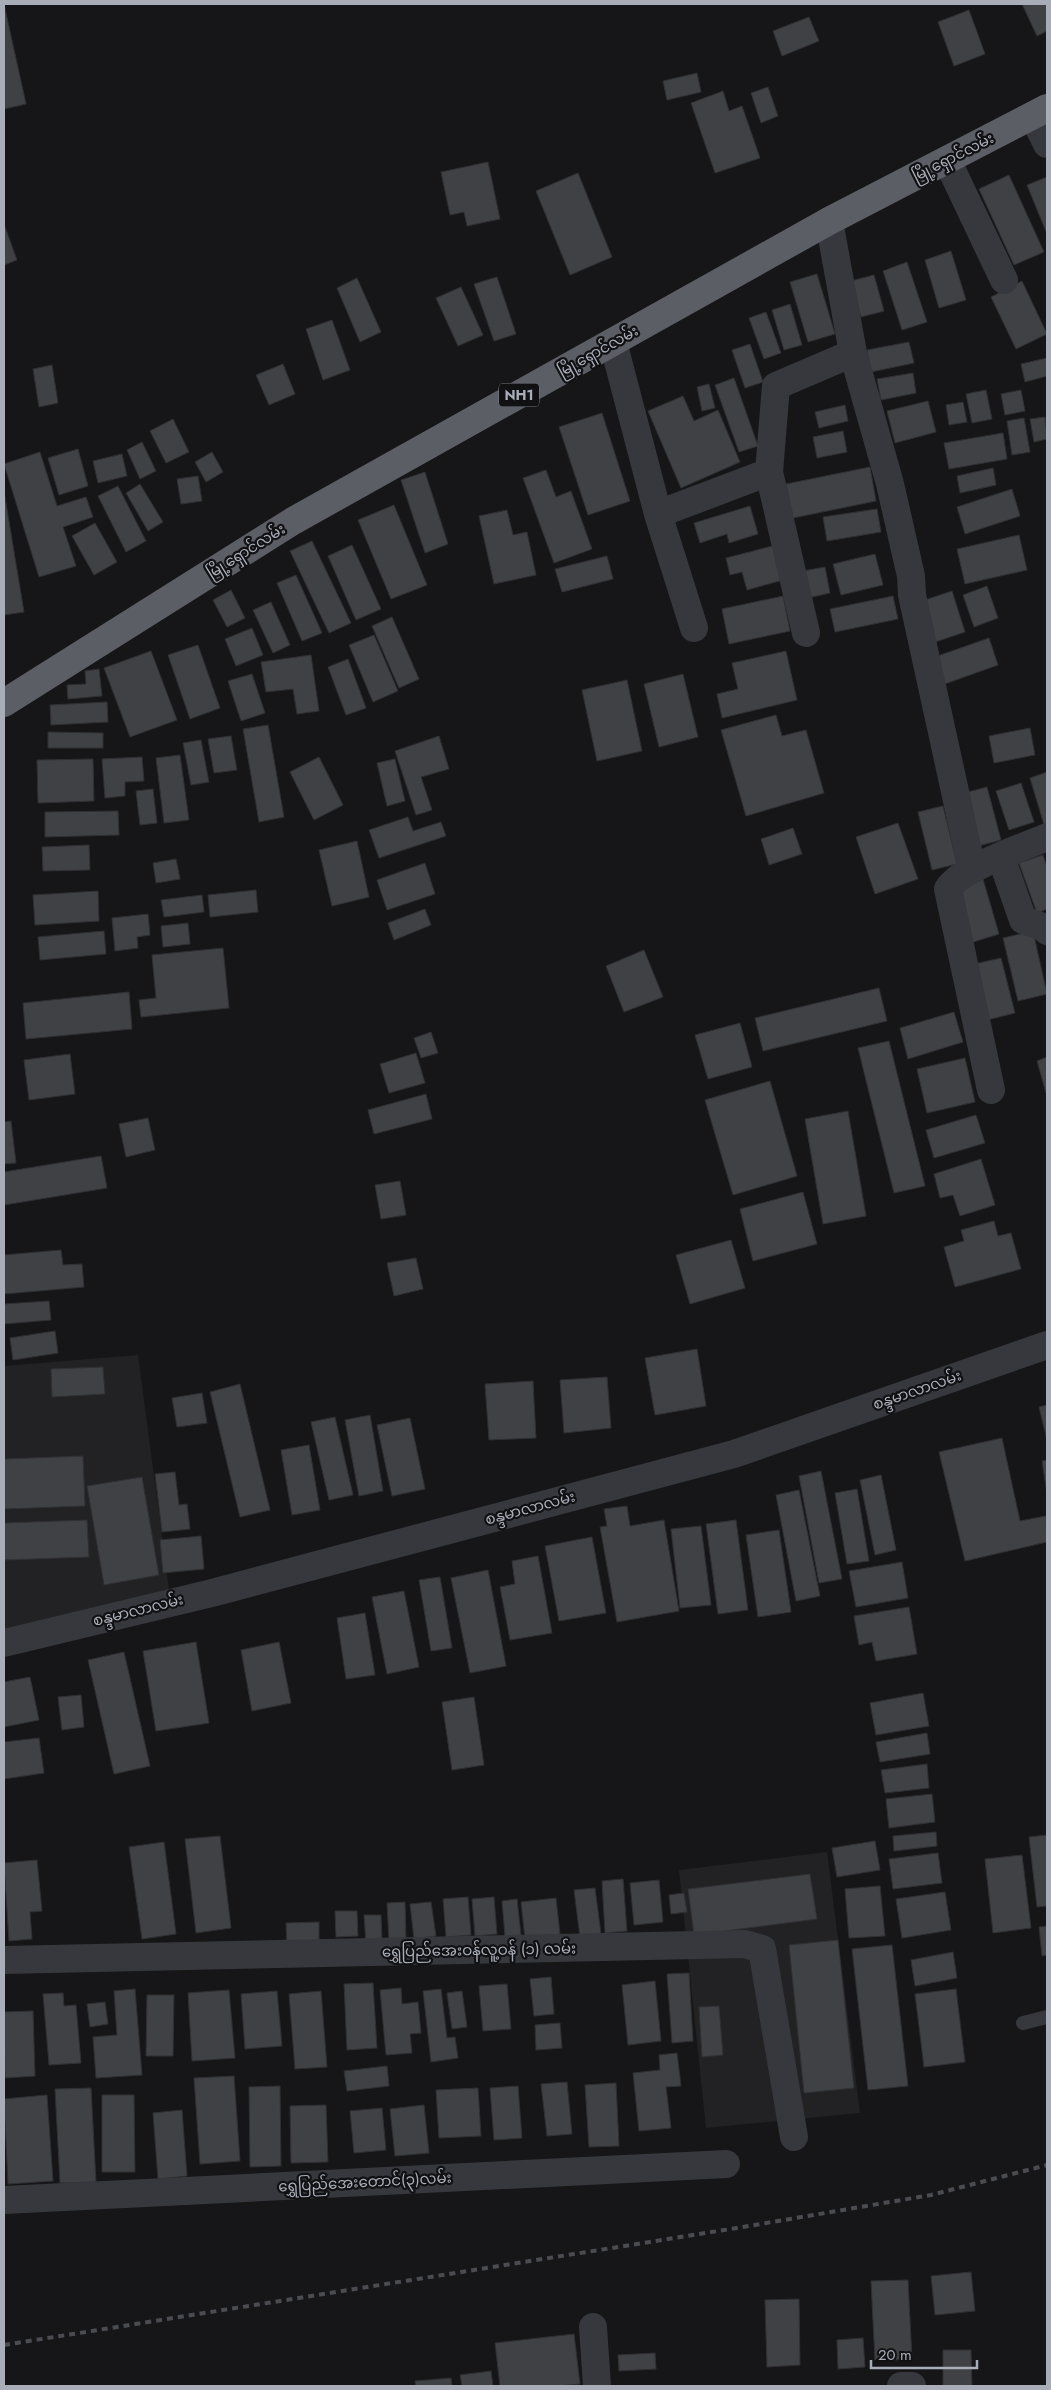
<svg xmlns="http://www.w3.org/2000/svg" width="1051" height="2390" font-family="Jost,'Noto Sans Myanmar',sans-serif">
<rect width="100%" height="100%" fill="#161618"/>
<path fill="#222225" d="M 138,1355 L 172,1612 L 4,1637 L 4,1366 Z
M 827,1852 L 860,2113 L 706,2128 L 679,1870 Z"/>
<path fill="#404145" stroke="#303034" d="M 4,4 L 26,104 L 4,109 Z
M 1022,4 L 1047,4 L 1047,31 L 1037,36 Z
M 969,10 L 985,54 L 954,66 L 938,22 Z
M 809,17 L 819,41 L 782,56 L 773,31 Z
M 697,73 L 701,92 L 667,100 L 663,81 Z
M 768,87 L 778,116 L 761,123 L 751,93 Z
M 723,91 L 729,111 L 742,106 L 760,158 L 715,173 L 691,103 Z
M 488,162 L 500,219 L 467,226 L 464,212 L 450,215 L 441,172 Z
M 578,173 L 612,257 L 570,275 L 536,191 Z
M 1009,175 L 1044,252 L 1014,265 L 979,189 Z
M 1047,177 L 1047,234 L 1027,185 Z
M 4,224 L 17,260 L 4,265 Z
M 951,251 L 966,300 L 939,308 L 925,260 Z
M 907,262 L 927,322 L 902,330 L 883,271 Z
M 817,274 L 835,334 L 808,342 L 790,282 Z
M 874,275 L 884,311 L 861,317 L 851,281 Z
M 497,277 L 516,334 L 494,341 L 474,284 Z
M 357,278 L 381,332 L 360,342 L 337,288 Z
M 1022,281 L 1047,334 L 1016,349 L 991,297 Z
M 461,287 L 483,335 L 458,346 L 436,298 Z
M 790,304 L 802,345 L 784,350 L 772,310 Z
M 766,312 L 781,353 L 764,359 L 749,318 Z
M 332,320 L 350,370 L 323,380 L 306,329 Z
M 909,342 L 914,363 L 871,372 L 867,350 Z
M 750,344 L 763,382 L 745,388 L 732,350 Z
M 1047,358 L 1047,376 L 1025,382 L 1021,364 Z
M 283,364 L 295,394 L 269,405 L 256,375 Z
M 52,365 L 58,403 L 39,407 L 33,369 Z
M 913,373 L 916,393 L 881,400 L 877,379 Z
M 734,378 L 758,446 L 739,452 L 715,385 Z
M 709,384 L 715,408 L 702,411 L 697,387 Z
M 986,390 L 992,419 L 972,423 L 966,394 Z
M 1021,390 L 1025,411 L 1005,415 L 1001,394 Z
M 683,396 L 694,421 L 718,410 L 740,462 L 681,488 L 648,411 Z
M 928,401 L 936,432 L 895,443 L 887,411 Z
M 963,402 L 967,422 L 949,425 L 946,405 Z
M 845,405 L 848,421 L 819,428 L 815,412 Z
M 602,413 L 630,501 L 588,515 L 559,427 Z
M 1045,417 L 1047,439 L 1034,442 L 1030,419 Z
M 1024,418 L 1030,452 L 1012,455 L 1007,421 Z
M 173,419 L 189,452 L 166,463 L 150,431 Z
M 843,431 L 847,452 L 817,458 L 813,437 Z
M 1003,433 L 1007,459 L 949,469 L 944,443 Z
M 142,442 L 156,471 L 140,479 L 127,450 Z
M 78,449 L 88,486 L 59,495 L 48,458 Z
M 40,452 L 57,506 L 86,497 L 93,517 L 63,527 L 76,566 L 39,577 L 4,464 Z
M 212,452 L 223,472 L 206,482 L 195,462 Z
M 122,454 L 127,476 L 98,483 L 93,461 Z
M 870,467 L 876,501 L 793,518 L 786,484 Z
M 993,468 L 996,485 L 960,493 L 957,476 Z
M 546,470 L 556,497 L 571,491 L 592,549 L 554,563 L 523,478 Z
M 425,472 L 448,544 L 425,553 L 401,480 Z
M 198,476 L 202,501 L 181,504 L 177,479 Z
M 140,484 L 163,522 L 148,531 L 126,493 Z
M 118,486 L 146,541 L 126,552 L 98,496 Z
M 1012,489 L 1020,516 L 965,534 L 957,507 Z
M 4,491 L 24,612 L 4,615 Z
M 394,505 L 427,585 L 391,599 L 358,520 Z
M 750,506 L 758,534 L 729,543 L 727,534 L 700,543 L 694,523 Z
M 877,509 L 881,532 L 827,541 L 823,517 Z
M 507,510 L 513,535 L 527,532 L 536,575 L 494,584 L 479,516 Z
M 95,523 L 117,562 L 94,575 L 72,536 Z
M 1019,535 L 1027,570 L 965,584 L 957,549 Z
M 312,541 L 351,623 L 329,633 L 290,551 Z
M 780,544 L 790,578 L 747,590 L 742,572 L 730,575 L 726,558 Z
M 352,545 L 381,609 L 356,620 L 328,556 Z
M 875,554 L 883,585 L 841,595 L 833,564 Z
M 607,556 L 613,579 L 562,592 L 555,569 Z
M 825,567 L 830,593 L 808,598 L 803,571 Z
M 296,575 L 322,633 L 302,641 L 277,583 Z
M 987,586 L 998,618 L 974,627 L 963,595 Z
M 231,590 L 245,618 L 227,627 L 213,600 Z
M 952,591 L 965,632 L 932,643 L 919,602 Z
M 783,596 L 790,631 L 729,644 L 722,609 Z
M 893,596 L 898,619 L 835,632 L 830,609 Z
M 271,602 L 290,645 L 273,653 L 253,610 Z
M 392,617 L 419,679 L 399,688 L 372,626 Z
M 252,628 L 263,655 L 236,666 L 225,639 Z
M 374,635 L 398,691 L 373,702 L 349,645 Z
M 989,638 L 998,665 L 942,685 L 932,658 Z
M 198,645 L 220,708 L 190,719 L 168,655 Z
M 151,651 L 177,720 L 130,737 L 104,668 Z
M 786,651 L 797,700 L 722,718 L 717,694 L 738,689 L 732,663 Z
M 311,655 L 319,711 L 297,714 L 293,689 L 266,692 L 261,662 Z
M 348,659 L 366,708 L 346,715 L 328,667 Z
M 99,669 L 102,696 L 68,699 L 67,685 L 86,684 L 85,671 Z
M 252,674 L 265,713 L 241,721 L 228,681 Z
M 683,674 L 698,737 L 659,747 L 644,684 Z
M 627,680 L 642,751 L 597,761 L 582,690 Z
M 107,702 L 108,722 L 51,725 L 50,705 Z
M 776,715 L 782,736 L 806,730 L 824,793 L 746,816 L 721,730 Z
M 268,725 L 284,817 L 259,822 L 243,729 Z
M 1030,728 L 1035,755 L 994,763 L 989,736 Z
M 48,732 L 103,733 L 103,748 L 48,748 Z
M 231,736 L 237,770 L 214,773 L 208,739 Z
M 439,736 L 449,769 L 421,777 L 432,810 L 416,815 L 395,751 Z
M 201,740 L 209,782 L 191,785 L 183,743 Z
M 180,755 L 189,820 L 164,823 L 156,758 Z
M 142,757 L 144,781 L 125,782 L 125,796 L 105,798 L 102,759 Z
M 319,757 L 343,805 L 314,820 L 290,772 Z
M 93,759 L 94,801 L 38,803 L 37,760 Z
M 395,759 L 405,801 L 387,806 L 377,763 Z
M 1047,772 L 1047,827 L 1045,828 L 1030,778 Z
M 1021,783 L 1034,822 L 1009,830 L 996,791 Z
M 987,787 L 1001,840 L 978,846 L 964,793 Z
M 153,789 L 157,823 L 140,825 L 136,791 Z
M 943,806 L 957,864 L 932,870 L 918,812 Z
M 118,811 L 119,835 L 45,837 L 45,812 Z
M 408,817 L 413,831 L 441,822 L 446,836 L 379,858 L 369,830 Z
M 898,823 L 918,879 L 875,894 L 856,837 Z
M 793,828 L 802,854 L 769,865 L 761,839 Z
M 357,841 L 369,897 L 332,906 L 319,850 Z
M 89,845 L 90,870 L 43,871 L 42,847 Z
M 1043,855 L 1047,867 L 1047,909 L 1037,913 L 1019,863 Z
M 176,859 L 180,879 L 156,883 L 153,863 Z
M 425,863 L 435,894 L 387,910 L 377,880 Z
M 983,879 L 999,934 L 970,943 L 953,887 Z
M 256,890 L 258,912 L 210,917 L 208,895 Z
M 98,891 L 99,921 L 35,925 L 33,895 Z
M 202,895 L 204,912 L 164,917 L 161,900 Z
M 425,909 L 431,925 L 394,940 L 388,923 Z
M 148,914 L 150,935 L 137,937 L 138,948 L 115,951 L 112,918 Z
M 188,923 L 190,944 L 163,947 L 161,926 Z
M 104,931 L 106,954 L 40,960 L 38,937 Z
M 1033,931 L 1047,994 L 1018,1001 L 1003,938 Z
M 223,948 L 229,1008 L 141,1017 L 139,1000 L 156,998 L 152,955 Z
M 644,950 L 663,997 L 624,1012 L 606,966 Z
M 1001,958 L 1015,1013 L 983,1021 L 970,965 Z
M 879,988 L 887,1021 L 763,1051 L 755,1018 Z
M 129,992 L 132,1029 L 26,1039 L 23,1003 Z
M 954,1012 L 963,1042 L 908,1059 L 900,1028 Z
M 740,1023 L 752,1067 L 708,1079 L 695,1035 Z
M 431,1032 L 438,1053 L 421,1058 L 414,1038 Z
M 889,1041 L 925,1186 L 894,1193 L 858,1048 Z
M 416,1053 L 425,1083 L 389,1093 L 380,1064 Z
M 70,1054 L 75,1094 L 29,1100 L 24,1060 Z
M 1047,1057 L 1047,1092 L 1046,1093 L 1037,1061 Z
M 965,1058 L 975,1102 L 927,1113 L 917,1069 Z
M 770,1081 L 797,1176 L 733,1195 L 705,1100 Z
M 426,1094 L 432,1119 L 374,1134 L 368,1110 Z
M 848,1111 L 866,1216 L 823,1224 L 805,1119 Z
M 976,1115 L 985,1143 L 934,1158 L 926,1130 Z
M 148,1118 L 155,1150 L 126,1157 L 119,1124 Z
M 11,1121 L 16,1163 L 4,1164 L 4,1122 Z
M 101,1156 L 107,1188 L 4,1205 L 4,1172 Z
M 981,1159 L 995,1205 L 960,1216 L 953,1195 L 940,1198 L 934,1174 Z
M 400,1181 L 406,1215 L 381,1219 L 375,1185 Z
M 803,1192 L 817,1244 L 753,1261 L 740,1209 Z
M 994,1221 L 998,1236 L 1011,1233 L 1021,1269 L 955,1287 L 944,1247 L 964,1241 L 961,1230 Z
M 731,1240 L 745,1288 L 690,1304 L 676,1255 Z
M 61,1250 L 63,1265 L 82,1264 L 84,1287 L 4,1294 L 4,1255 Z
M 416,1258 L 423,1289 L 394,1296 L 387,1263 Z
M 49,1301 L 51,1320 L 4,1324 L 4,1304 Z
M 55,1331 L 58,1353 L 13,1360 L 10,1338 Z
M 697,1349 L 706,1406 L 655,1415 L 645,1358 Z
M 103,1367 L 105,1394 L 52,1397 L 51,1369 Z
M 607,1377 L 611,1428 L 564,1433 L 560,1380 Z
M 533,1381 L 536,1438 L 489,1440 L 485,1384 Z
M 240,1384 L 270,1510 L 240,1517 L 210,1392 Z
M 202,1393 L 207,1423 L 177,1427 L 172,1398 Z
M 1047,1405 L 1047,1440 L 1039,1407 Z
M 370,1415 L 383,1491 L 359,1496 L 345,1420 Z
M 335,1417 L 353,1495 L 329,1500 L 311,1422 Z
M 410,1418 L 425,1489 L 392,1496 L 377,1425 Z
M 1002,1438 L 1020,1521 L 1046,1516 L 1047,1542 L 965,1561 L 939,1452 Z
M 309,1445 L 320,1510 L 292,1515 L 281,1450 Z
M 83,1456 L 85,1506 L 4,1509 L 4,1459 Z
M 1047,1460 L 1047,1494 L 1042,1461 Z
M 821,1471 L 842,1579 L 819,1583 L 799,1476 Z
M 175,1472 L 179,1505 L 187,1504 L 190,1529 L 162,1532 L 155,1474 Z
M 881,1475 L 896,1550 L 875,1555 L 860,1480 Z
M 142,1477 L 159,1575 L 104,1585 L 87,1486 Z
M 857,1489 L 869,1561 L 847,1564 L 835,1493 Z
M 799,1490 L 820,1596 L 796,1601 L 776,1495 Z
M 627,1506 L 630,1526 L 664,1520 L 679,1611 L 617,1622 L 600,1527 L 607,1526 L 604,1509 Z
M 87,1520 L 89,1557 L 4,1560 L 4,1523 Z
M 736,1520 L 748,1610 L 718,1614 L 706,1524 Z
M 701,1526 L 711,1605 L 680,1608 L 671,1529 Z
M 779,1530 L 791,1612 L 758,1617 L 746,1535 Z
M 201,1536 L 204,1569 L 163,1573 L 160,1540 Z
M 592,1537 L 606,1613 L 559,1621 L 545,1546 Z
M 538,1556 L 552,1633 L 510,1640 L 500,1587 L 515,1584 L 512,1561 Z
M 902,1562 L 908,1598 L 856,1607 L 849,1571 Z
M 488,1570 L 506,1666 L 470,1673 L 451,1578 Z
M 440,1577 L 452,1648 L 431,1651 L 419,1580 Z
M 404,1591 L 419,1667 L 387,1674 L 372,1597 Z
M 909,1607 L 917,1654 L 876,1661 L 872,1642 L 859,1645 L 854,1616 Z
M 365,1613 L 375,1675 L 346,1679 L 337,1618 Z
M 196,1642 L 209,1723 L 156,1731 L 143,1651 Z
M 279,1642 L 291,1703 L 252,1711 L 241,1650 Z
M 124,1652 L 150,1766 L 114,1774 L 88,1660 Z
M 30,1677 L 39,1720 L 4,1727 L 4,1682 Z
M 923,1693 L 929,1726 L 876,1735 L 870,1703 Z
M 81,1695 L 84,1727 L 62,1730 L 58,1697 Z
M 474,1697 L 484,1765 L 452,1770 L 442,1702 Z
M 927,1733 L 930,1754 L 880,1762 L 876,1742 Z
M 39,1738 L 44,1773 L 4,1779 L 4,1742 Z
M 927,1764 L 929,1788 L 885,1793 L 881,1770 Z
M 932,1794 L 935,1822 L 889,1828 L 886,1799 Z
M 936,1832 L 937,1846 L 894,1851 L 893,1836 Z
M 1047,1835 L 1047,1906 L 1037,1907 L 1029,1837 Z
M 220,1836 L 231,1928 L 196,1933 L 185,1839 Z
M 875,1841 L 880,1870 L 837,1877 L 832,1848 Z
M 164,1842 L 176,1934 L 142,1939 L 129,1847 Z
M 938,1853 L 942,1883 L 893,1889 L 889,1859 Z
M 1022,1855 L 1031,1928 L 993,1933 L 985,1859 Z
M 37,1860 L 42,1911 L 30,1912 L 32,1939 L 9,1941 L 4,1863 Z
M 810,1874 L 817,1919 L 694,1935 L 688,1889 Z
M 623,1879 L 627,1931 L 605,1933 L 602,1881 Z
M 659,1880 L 663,1922 L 634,1925 L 630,1883 Z
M 880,1886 L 885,1936 L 849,1938 L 845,1889 Z
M 595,1888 L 601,1934 L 580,1937 L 574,1890 Z
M 945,1892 L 951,1930 L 902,1938 L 896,1899 Z
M 684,1893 L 687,1912 L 671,1914 L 669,1895 Z
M 468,1897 L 471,1935 L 446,1937 L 443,1899 Z
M 494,1897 L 497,1934 L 475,1936 L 472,1899 Z
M 556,1898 L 560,1934 L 525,1939 L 521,1902 Z
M 517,1899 L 521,1935 L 505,1937 L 502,1901 Z
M 405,1902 L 406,1940 L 389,1941 L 387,1903 Z
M 431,1902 L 436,1936 L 414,1939 L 410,1904 Z
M 335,1911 L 357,1911 L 358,1936 L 336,1937 Z
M 364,1915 L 381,1915 L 382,1943 L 366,1944 Z
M 319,1922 L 319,1946 L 287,1947 L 286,1923 Z
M 1047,1926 L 1047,1955 L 1042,1956 L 1039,1927 Z
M 838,1940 L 854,2088 L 804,2093 L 789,1945 Z
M 892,1945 L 908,2086 L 868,2090 L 852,1949 Z
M 953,1952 L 957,1978 L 915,1986 L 911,1960 Z
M 689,1973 L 693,2041 L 672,2043 L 667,1974 Z
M 551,1977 L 554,2014 L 534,2016 L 530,1979 Z
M 655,1981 L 661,2041 L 628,2045 L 622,1985 Z
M 373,1983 L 377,2048 L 347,2050 L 344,1984 Z
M 507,1984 L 511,2029 L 483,2031 L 479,1986 Z
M 401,1988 L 402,2004 L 418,2002 L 421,2033 L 410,2034 L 412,2053 L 386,2055 L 380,1990 Z
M 135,1989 L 142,2075 L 96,2078 L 93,2037 L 117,2035 L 114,1991 Z
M 441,1989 L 447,2038 L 455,2037 L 458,2058 L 431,2062 L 423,1991 Z
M 956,1989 L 965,2062 L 924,2067 L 915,1994 Z
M 229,1990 L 235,2058 L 192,2061 L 188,1993 Z
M 277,1991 L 282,2046 L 245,2049 L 241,1994 Z
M 321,1991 L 327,2067 L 295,2069 L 289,1994 Z
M 462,1991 L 467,2027 L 452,2029 L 447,1993 Z
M 63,1993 L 64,2006 L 76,2005 L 81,2063 L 49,2065 L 43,1994 Z
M 147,1995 L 174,1995 L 173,2056 L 146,2056 Z
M 105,2002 L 108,2024 L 90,2027 L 87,2004 Z
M 719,2006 L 723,2055 L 702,2057 L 699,2007 Z
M 33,2011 L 35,2076 L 5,2078 L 4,2012 Z
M 560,2023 L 562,2048 L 536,2050 L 535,2025 Z
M 677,2053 L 681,2086 L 666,2087 L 671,2128 L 639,2131 L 633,2073 L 660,2070 L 659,2055 Z
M 387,2066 L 389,2086 L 347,2091 L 344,2071 Z
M 234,2076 L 240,2161 L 200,2164 L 194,2078 Z
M 567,2082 L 572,2134 L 547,2136 L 541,2084 Z
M 616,2083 L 619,2146 L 589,2147 L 585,2085 Z
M 280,2086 L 281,2166 L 250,2167 L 249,2087 Z
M 518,2086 L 522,2138 L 494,2140 L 490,2088 Z
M 91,2088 L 96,2182 L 60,2183 L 55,2089 Z
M 478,2088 L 481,2136 L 439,2138 L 436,2090 Z
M 47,2095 L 53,2181 L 8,2184 L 4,2099 Z
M 102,2095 L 134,2095 L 135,2172 L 102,2172 Z
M 326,2105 L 328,2162 L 291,2163 L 290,2106 Z
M 424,2105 L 429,2153 L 395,2156 L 390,2109 Z
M 382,2108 L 386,2150 L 354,2153 L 350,2111 Z
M 182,2110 L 187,2176 L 158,2179 L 153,2113 Z
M 971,2272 L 975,2311 L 935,2315 L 931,2276 Z
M 908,2280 L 912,2359 L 875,2361 L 871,2281 Z
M 799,2299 L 800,2365 L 767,2367 L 765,2300 Z
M 574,2334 L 580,2384 L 557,2386 L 500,2386 L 495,2343 Z
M 863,2338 L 865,2367 L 838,2369 L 837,2340 Z
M 943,2350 L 971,2350 L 972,2386 L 943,2386 Z
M 655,2353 L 656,2369 L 619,2371 L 618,2355 Z
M 491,2371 L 493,2386 L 462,2386 L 460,2375 Z
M 451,2378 L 452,2386 L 416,2386 L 415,2381 Z"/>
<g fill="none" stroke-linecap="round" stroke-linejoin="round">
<path stroke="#37383d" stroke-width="14" d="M 1023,2023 L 1047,2017"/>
<path stroke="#37383d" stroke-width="28" d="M 1033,116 L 1047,144
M 947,160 L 1004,280
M 829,221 L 853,353 L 890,484 L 911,576 L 912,595 L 972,869
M 613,342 L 658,514 L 694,628
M 658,514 L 769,472
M 806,633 L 769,472 L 776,386 L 853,353
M 1001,857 L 1023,920 L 1046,928 L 1047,931
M 991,1090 L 948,889 C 959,869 1024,847 1047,837
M 4,1643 L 212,1593 L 734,1454 L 1047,1345
M 4,1960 L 745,1944 L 762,1949 L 794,2137
M 4,2200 L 726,2164
M 593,2327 L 597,2386
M 901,2386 L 912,2386"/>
<path stroke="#5b5e65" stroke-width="28" d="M 4,703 L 293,521 L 829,221 L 1047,108"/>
<path stroke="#4a4c52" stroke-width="4" stroke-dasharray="6 5" stroke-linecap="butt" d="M 4,2345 L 737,2228 L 931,2195 L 1047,2165"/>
</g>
<g text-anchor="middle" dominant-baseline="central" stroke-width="4.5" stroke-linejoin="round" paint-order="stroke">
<rect fill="#111113" stroke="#7b7e86" stroke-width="1" x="499" y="383.5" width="40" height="23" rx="4"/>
<g font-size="14" font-weight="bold" fill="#a8adb8">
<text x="519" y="395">NH1</text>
</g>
<g font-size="15" fill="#a8adb8" stroke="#111113">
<text transform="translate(953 157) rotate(-27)">မြို့ရှောင်လမ်း</text>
<text transform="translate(598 351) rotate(-29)">မြို့ရှောင်လမ်း</text>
<text transform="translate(246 551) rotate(-32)">မြို့ရှောင်လမ်း</text>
<text transform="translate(917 1390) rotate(-19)">စန္ဒမာလာလမ်း</text>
<text transform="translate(530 1508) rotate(-15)">စန္ဒမာလာလမ်း</text>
<text transform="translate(138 1610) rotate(-14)">စန္ဒမာလာလမ်း</text>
<text transform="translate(479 1950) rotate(-1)">ရွှေပြည်အေးဝန်လူ့ဝန် (၁) လမ်း</text>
<text transform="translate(365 2182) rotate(-3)">ရွှေပြည်အေးတောင်(၃)လမ်း</text>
</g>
</g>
<rect width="1051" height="2390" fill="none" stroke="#a8adb8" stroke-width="10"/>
<path d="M871 2360v8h106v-8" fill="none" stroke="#a8adb8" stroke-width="2.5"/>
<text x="878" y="2360" font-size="15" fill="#a8adb8" stroke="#111113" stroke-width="4" paint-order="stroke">20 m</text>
</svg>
